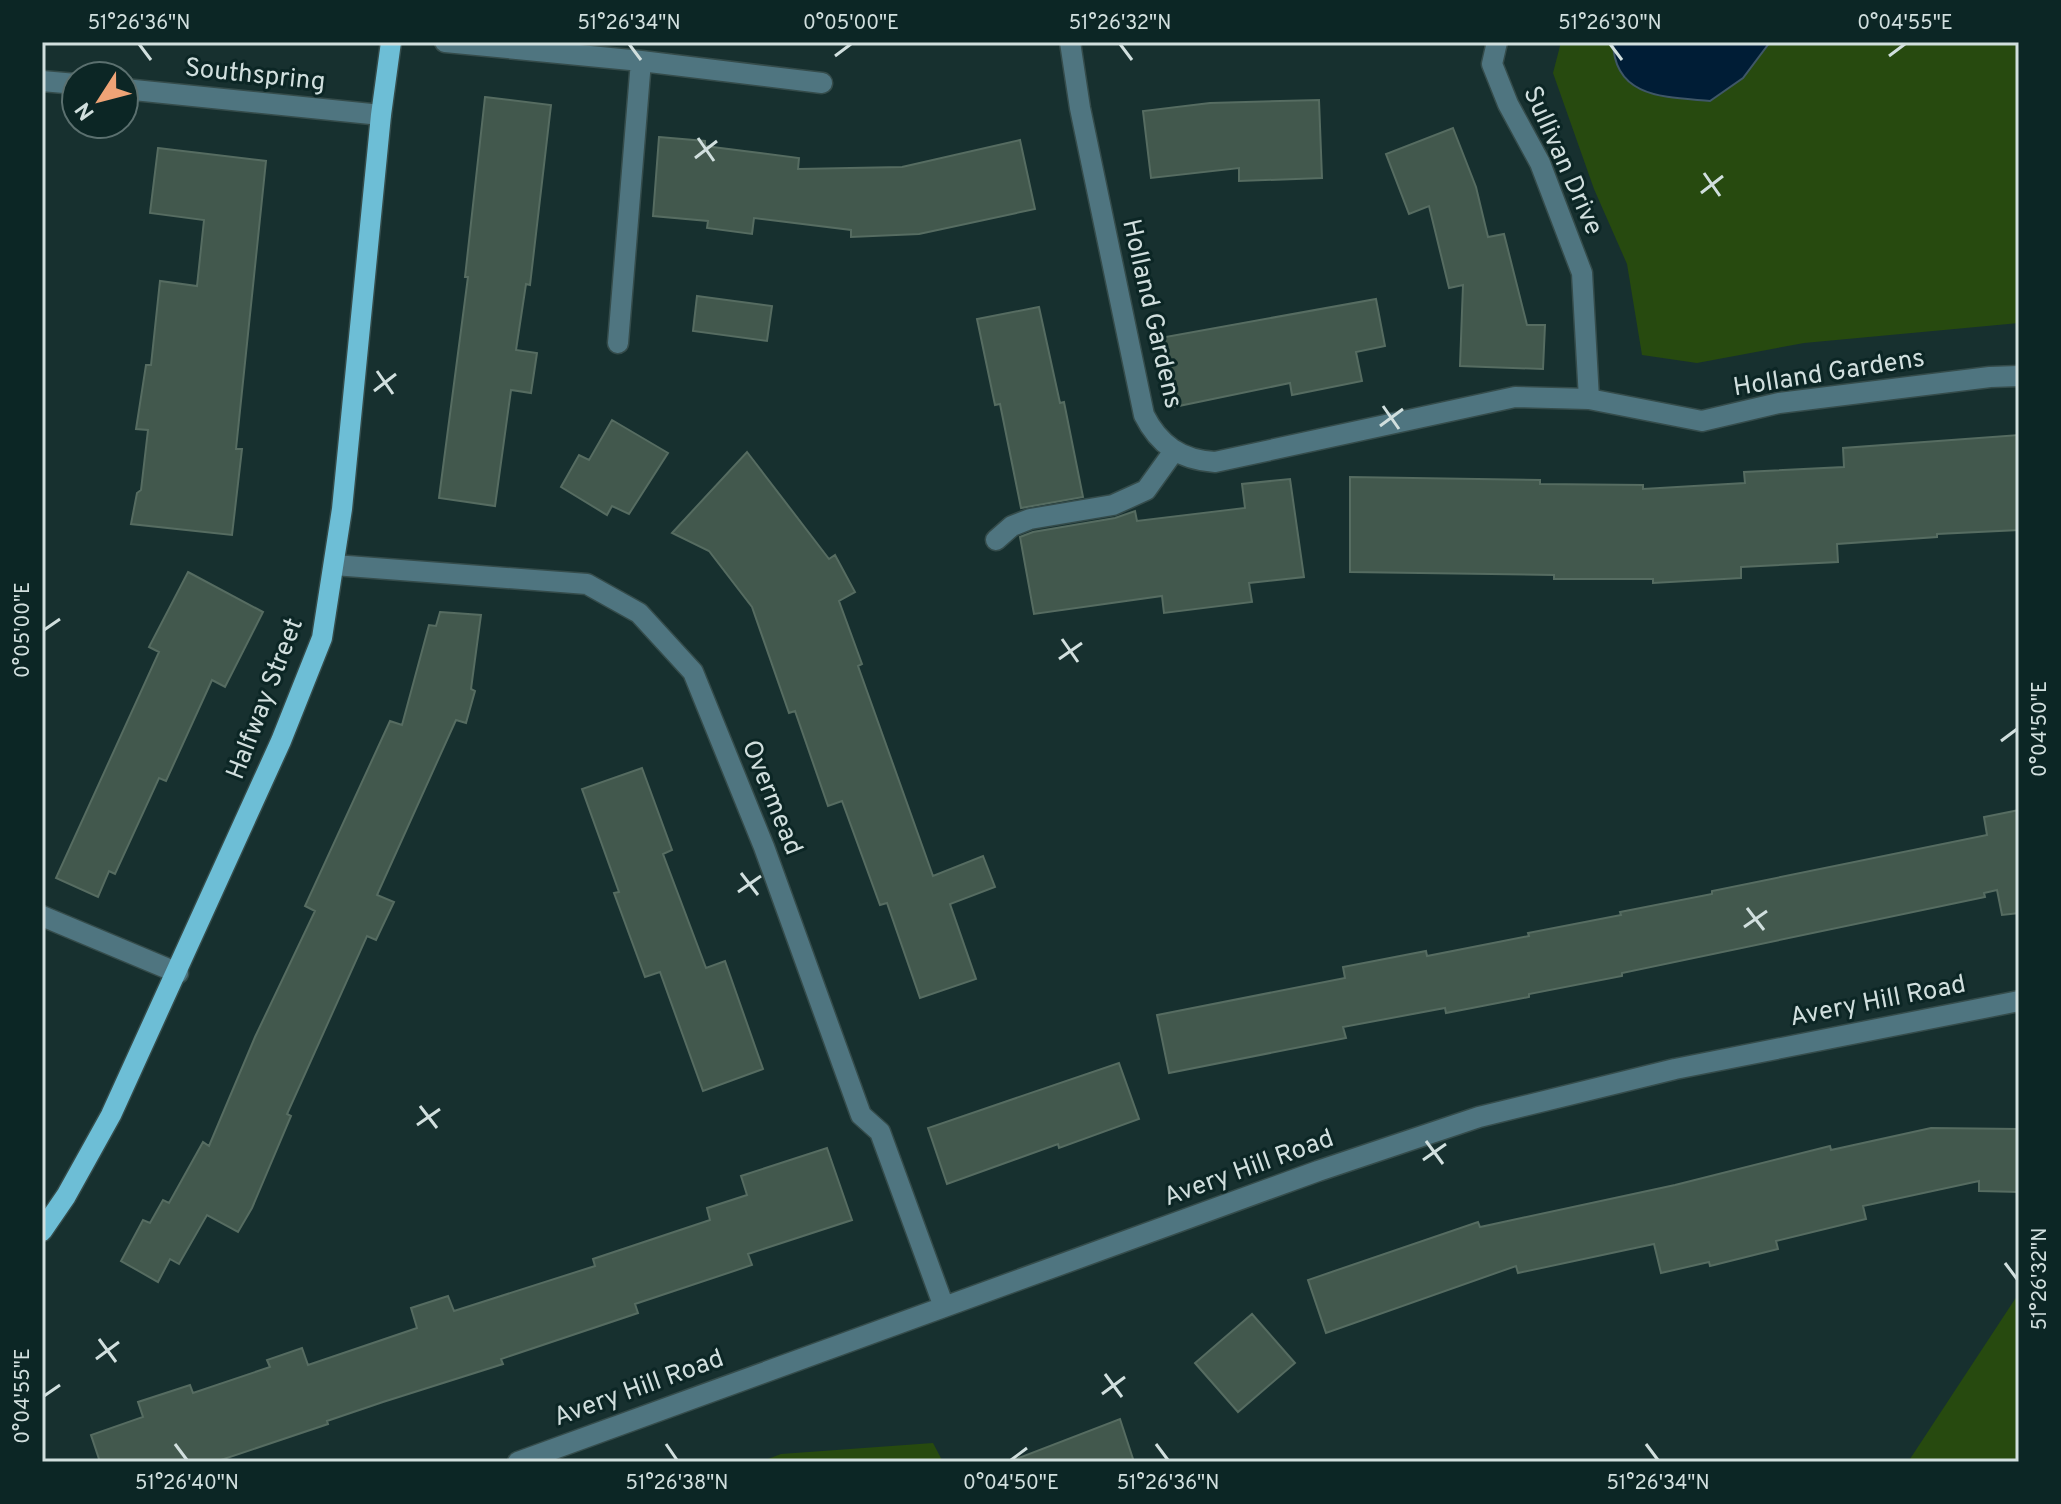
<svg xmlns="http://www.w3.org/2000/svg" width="2061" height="1504" font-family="Overpass,sans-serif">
<rect width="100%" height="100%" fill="#17302f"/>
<path fill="#274a0f" d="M 1561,42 L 2019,42 L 2019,323 L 1804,343 L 1697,363 L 1642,355 L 1627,264 L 1594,189 L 1553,73 Z
M 2019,1293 L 2019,1462 L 1908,1462 Z
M 933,1443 L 943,1462 L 760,1462 L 781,1454 Z"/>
<path fill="#001d36" stroke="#3f5768" stroke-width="2" d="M 1613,42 L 1770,42 L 1743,78 L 1710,101 C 1667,97 1614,99 1613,42 Z"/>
<path fill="#42584d" stroke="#566c61" stroke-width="2" d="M 485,97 L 551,105 L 530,285 L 526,284 L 516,350 L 537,353 L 531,393 L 511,390 L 495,506 L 439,498 L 468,277 L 465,277 Z
M 1319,100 L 1322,178 L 1239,181 L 1239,168 L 1151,178 L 1143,111 L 1210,103 Z
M 1453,128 L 1476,187 L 1488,237 L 1504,234 L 1527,325 L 1545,325 L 1543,369 L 1460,366 L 1463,285 L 1449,288 L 1429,206 L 1409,214 L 1386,154 Z
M 659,137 L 705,141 L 705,146 L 799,158 L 798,169 L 902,167 L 1020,140 L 1035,209 L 919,234 L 851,237 L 851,230 L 754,218 L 752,234 L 707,228 L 708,221 L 653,216 Z
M 158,148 L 266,161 L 236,449 L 242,449 L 232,535 L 131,524 L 137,493 L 141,490 L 148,430 L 136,429 L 146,365 L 151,365 L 160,281 L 197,286 L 204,220 L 150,213 Z
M 697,296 L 772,306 L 767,341 L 693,331 Z
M 1376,299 L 1385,346 L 1356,352 L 1362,381 L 1292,395 L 1290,383 L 1174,407 L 1160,338 Z
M 1039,307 L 1060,403 L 1064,402 L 1083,497 L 1021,508 L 1000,404 L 995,405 L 977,319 Z
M 612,420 L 668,453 L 629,514 L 612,506 L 607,515 L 561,487 L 579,455 L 589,460 Z
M 2019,435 L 2019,530 L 1937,534 L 1937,537 L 1837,544 L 1838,562 L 1741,567 L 1741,578 L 1653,583 L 1653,579 L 1554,579 L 1554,575 L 1350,572 L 1350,477 L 1540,480 L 1540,484 L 1643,485 L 1643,489 L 1745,483 L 1744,472 L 1844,467 L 1843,448 Z
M 747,452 L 829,559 L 835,555 L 855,592 L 839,601 L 862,664 L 858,666 L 933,876 L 983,856 L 995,887 L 950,904 L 976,979 L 920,998 L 887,903 L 880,905 L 842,801 L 828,806 L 795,711 L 789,713 L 752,607 L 709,551 L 672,533 Z
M 1290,479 L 1304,577 L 1249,583 L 1252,602 L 1164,613 L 1162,596 L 1034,614 L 1020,537 L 1033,532 L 1115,518 L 1135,511 L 1137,521 L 1245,508 L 1242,484 Z
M 188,572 L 263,612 L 225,687 L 212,680 L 166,781 L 159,778 L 115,874 L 109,871 L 98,897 L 56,878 L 159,652 L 149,647 Z
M 440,612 L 481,615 L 471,689 L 475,691 L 466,723 L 456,720 L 377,895 L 394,902 L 376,940 L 367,936 L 287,1114 L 291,1116 L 252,1208 L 238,1232 L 207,1215 L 179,1264 L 170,1259 L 158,1282 L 121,1261 L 143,1220 L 150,1223 L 163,1200 L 169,1203 L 203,1142 L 209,1146 L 255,1037 L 315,911 L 305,906 L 390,721 L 402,725 L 429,625 L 436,626 Z
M 642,768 L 672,850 L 663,854 L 706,968 L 725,961 L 763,1069 L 703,1091 L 660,972 L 645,977 L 614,893 L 619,892 L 582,789 Z
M 2019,810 L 2019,913 L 2002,915 L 1997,890 L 1984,893 L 1985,897 L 1622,973 L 1622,976 L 1529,994 L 1529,997 L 1446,1013 L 1445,1008 L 1343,1027 L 1346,1038 L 1169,1073 L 1157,1015 L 1345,978 L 1343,967 L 1426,951 L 1427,956 L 1529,936 L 1528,933 L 1621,915 L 1620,912 L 1712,894 L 1712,891 L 1987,835 L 1984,817 Z
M 1119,1063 L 1139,1119 L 1059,1148 L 1058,1144 L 947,1184 L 928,1128 Z
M 1931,1128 L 2019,1129 L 2019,1192 L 1979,1191 L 1979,1181 L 1863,1206 L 1866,1219 L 1776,1241 L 1778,1249 L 1710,1266 L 1709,1262 L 1661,1273 L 1654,1244 L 1518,1273 L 1516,1266 L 1326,1333 L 1308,1280 L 1478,1222 L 1480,1227 L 1675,1185 L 1830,1146 L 1831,1150 Z
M 827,1148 L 852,1220 L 748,1254 L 752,1265 L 635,1304 L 638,1313 L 501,1359 L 503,1364 L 383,1402 L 327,1421 L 328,1424 L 215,1462 L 100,1462 L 91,1435 L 143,1417 L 138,1402 L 190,1385 L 193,1393 L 270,1367 L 267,1360 L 302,1348 L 308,1365 L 364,1346 L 417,1328 L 411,1308 L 448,1296 L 454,1311 L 595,1266 L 593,1259 L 710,1220 L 707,1208 L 747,1195 L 741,1176 Z
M 1252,1314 L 1295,1363 L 1238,1412 L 1195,1363 Z
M 1120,1419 L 1134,1462 L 1016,1462 L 1016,1459 Z"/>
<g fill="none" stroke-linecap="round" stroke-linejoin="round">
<g stroke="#354c4b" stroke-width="23">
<path id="minor" d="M 445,42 L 641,61 L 822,83
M 1070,42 L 1080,108 L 1144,415 C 1159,445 1181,460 1215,462 L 1515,397 L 1589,399 L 1702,421 L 1779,403 L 1990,377 L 2019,376
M 1497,42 L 1492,64 L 1508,104 L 1540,163 L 1582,273 L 1589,399
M 42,81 L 76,84
M 124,89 L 381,115
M 618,343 L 641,61
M 996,540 L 1012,526 L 1030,519 L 1113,505 L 1146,490 L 1174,451
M 334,565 L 587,584 L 639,613 L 693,672 L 764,847 L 861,1115 L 880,1132 L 944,1307
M 42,916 L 178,973
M 518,1462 L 1318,1171 L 1479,1117 L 1675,1069 L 2019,1001"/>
</g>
<g stroke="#354c4b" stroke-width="23">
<path id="major" d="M 42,1231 L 66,1196 L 111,1115 L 281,741 L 322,638 L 342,509 L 381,115 L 391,42"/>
</g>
<use href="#minor" stroke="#4f7580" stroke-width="20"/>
<use href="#major" stroke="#6dbed6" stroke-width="20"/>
</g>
<path fill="none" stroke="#d1dfde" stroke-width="3" d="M 139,44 L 151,60M 629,44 L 641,60M 1120,44 L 1132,60M 1610,44 L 1622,60M 835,56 L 851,44M 1889,56 L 1905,44M 698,138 L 714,161M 695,158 L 717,141M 1704,173 L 1720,196M 1701,193 L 1723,176M 377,371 L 393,394M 374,391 L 396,374M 1383,406 L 1399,429M 1380,426 L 1403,409M 44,630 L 60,619M 1062,639 L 1078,662M 1059,659 L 1082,643M 2001,741 L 2017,729M 741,873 L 758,895M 738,892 L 761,876M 1747,908 L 1764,930M 1744,927 L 1767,911M 420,1106 L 437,1128M 417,1125 L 440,1109M 1426,1141 L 1443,1164M 1423,1160 L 1446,1144M 2005,1263 L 2017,1279M 99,1339 L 116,1362M 96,1359 L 119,1342M 1105,1374 L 1122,1397M 1102,1394 L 1125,1377M 44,1396 L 60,1385M 175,1444 L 187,1460M 666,1444 L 677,1460M 1156,1444 L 1168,1460M 1646,1444 L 1658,1460M 1011,1460 L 1027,1448"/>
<g text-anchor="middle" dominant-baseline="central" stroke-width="6" stroke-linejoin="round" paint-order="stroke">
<g font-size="26" fill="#d1dfde" stroke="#0c2625">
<text transform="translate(255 76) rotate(6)">Southspring</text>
<text transform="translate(1562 161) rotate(66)">Sullivan Drive</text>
<text transform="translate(1151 314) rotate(77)">Holland Gardens</text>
<text transform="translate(1829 374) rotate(-9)">Holland Gardens</text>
<text transform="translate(266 699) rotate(-69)">Halfway Street</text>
<text transform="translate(771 798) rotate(68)">Overmead</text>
<text transform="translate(1878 1002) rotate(-11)">Avery Hill Road</text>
<text transform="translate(1249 1169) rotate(-20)">Avery Hill Road</text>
<text transform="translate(639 1389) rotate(-20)">Avery Hill Road</text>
</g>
</g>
<rect width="2061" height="1504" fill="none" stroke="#0c2625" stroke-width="88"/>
<g transform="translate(100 100) rotate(234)"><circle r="38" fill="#0c2625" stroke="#5b706f" stroke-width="2"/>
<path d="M0-6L14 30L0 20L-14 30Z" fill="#efa376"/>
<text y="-12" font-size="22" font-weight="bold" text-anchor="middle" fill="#d1dfde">N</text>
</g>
<rect x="44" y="44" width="1973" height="1416" fill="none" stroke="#d1dfde" stroke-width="3"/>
<g font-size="20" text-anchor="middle" fill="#d1dfde">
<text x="139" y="29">51°26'36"N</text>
<text x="629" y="29">51°26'34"N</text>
<text x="851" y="29">0°05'00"E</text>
<text x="1120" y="29">51°26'32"N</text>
<text x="1610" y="29">51°26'30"N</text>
<text x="1905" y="29">0°04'55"E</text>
<text transform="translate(22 630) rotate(-90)" y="7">0°05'00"E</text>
<text transform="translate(2039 729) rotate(-90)" y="7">0°04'50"E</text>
<text transform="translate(2039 1279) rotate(-90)" y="7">51°26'32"N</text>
<text transform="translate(22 1396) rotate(-90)" y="7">0°04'55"E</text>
<text x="187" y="1489">51°26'40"N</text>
<text x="677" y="1489">51°26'38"N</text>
<text x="1011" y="1489">0°04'50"E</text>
<text x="1168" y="1489">51°26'36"N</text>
<text x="1658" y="1489">51°26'34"N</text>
</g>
</svg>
